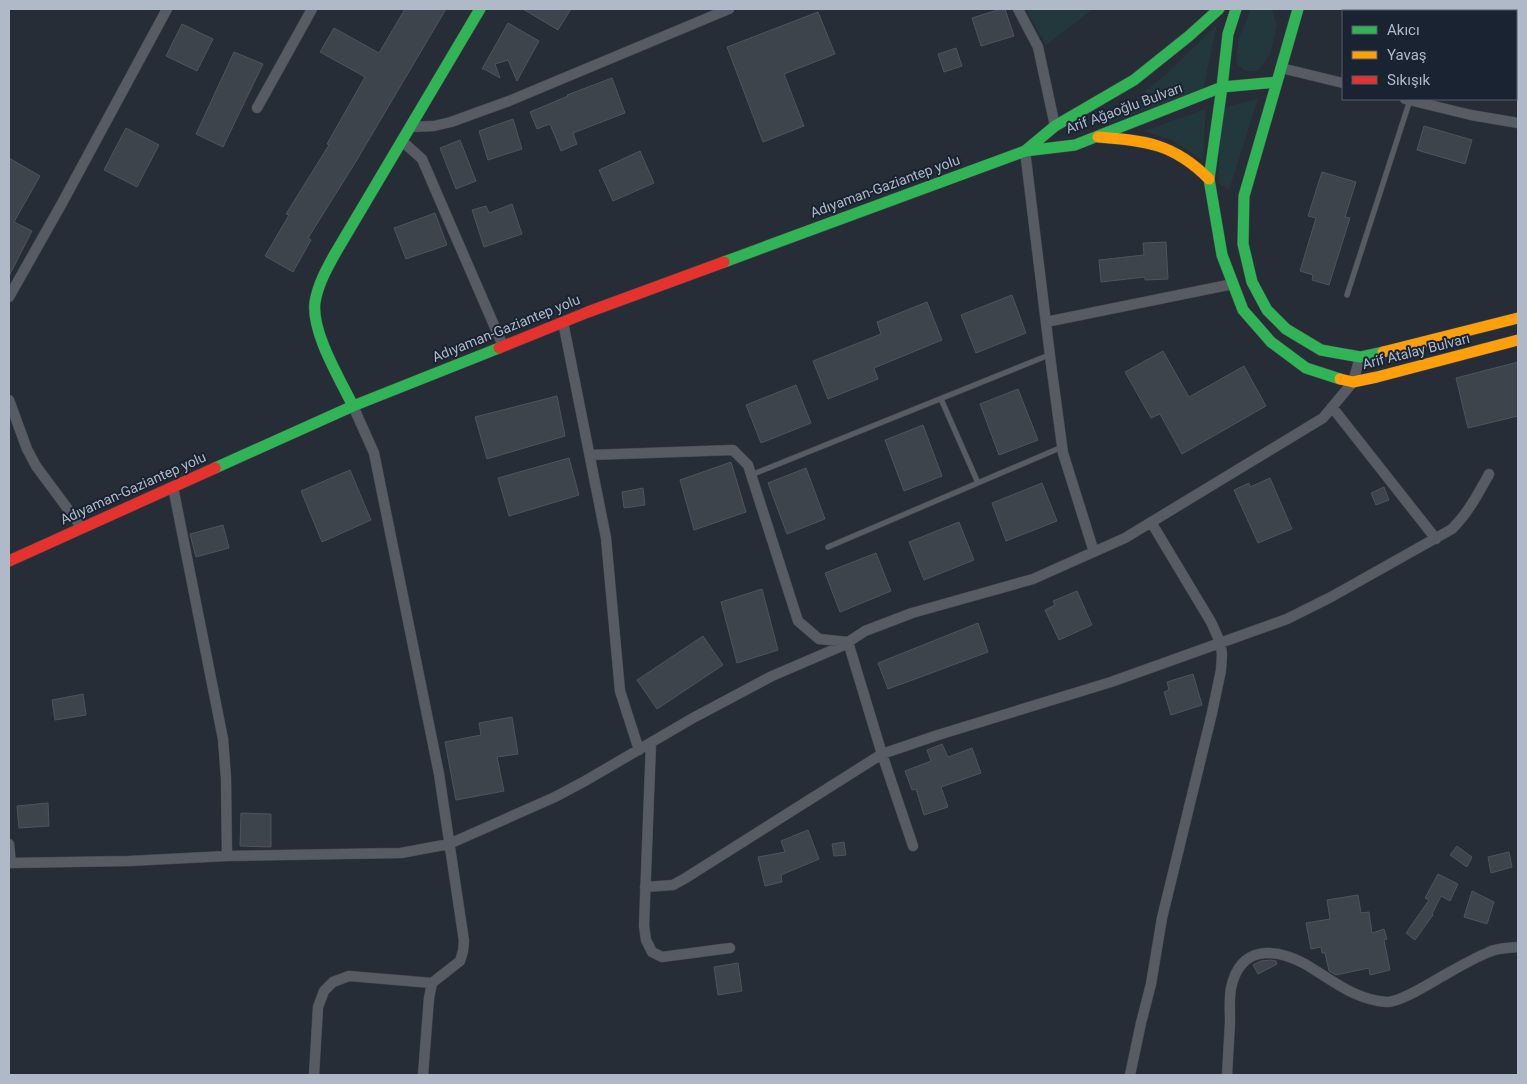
<svg xmlns="http://www.w3.org/2000/svg" width="1527" height="1084" font-family="Roboto,sans-serif">
<rect width="100%" height="100%" fill="#262d36"/>
<path fill="#23383c" d="M 1026,9 L 1093,9 L 1046,45 Z
M 1251,9 L 1272,9 L 1277,26 L 1270,54 L 1258,71 L 1245,71 L 1236,63 L 1238,41 Z
M 1217,25 L 1203,90 L 1105,124 L 1163,77 Z
M 1258,99 L 1229,190 L 1218,183 L 1222,108 Z
M 1206,109 L 1203,160 L 1172,140 L 1144,131 Z"/>
<path fill="#3e444c" stroke="#4e545e" d="M 405,9 L 446,9 L 355,163 L 308,238 L 311,240 L 293,272 L 265,256 L 289,215 L 286,214 L 329,145 L 327,144 L 365,77 L 320,52 L 334,28 L 379,53 Z
M 523,9 L 571,9 L 558,30 Z
M 1001,9 L 1005,9 L 1014,36 L 981,46 L 972,18 Z
M 818,12 L 835,54 L 784,74 L 804,126 L 763,142 L 727,47 Z
M 508,23 L 539,41 L 517,81 L 508,60 L 495,64 L 500,78 L 484,69 L 482,69 Z
M 182,24 L 213,39 L 197,71 L 166,56 Z
M 956,48 L 962,66 L 944,72 L 938,54 Z
M 234,52 L 263,64 L 223,147 L 196,134 Z
M 612,78 L 625,113 L 573,133 L 577,144 L 561,151 L 550,124 L 537,129 L 530,112 L 568,96 L 567,95 Z
M 513,119 L 522,149 L 488,160 L 479,131 Z
M 1424,126 L 1472,140 L 1465,164 L 1417,150 Z
M 126,128 L 159,145 L 137,187 L 104,170 Z
M 460,140 L 476,181 L 456,189 L 440,148 Z
M 640,151 L 654,183 L 613,201 L 599,170 Z
M 9,158 L 40,176 L 14,222 L 32,231 L 9,276 Z
M 1322,172 L 1356,182 L 1345,217 L 1350,218 L 1329,285 L 1312,280 L 1313,275 L 1300,271 L 1316,218 L 1308,216 Z
M 512,204 L 522,234 L 484,247 L 472,210 L 486,206 L 489,213 Z
M 435,213 L 447,245 L 406,259 L 394,228 Z
M 1166,242 L 1168,279 L 1145,280 L 1145,277 L 1101,282 L 1099,260 L 1144,255 L 1143,243 Z
M 1012,295 L 1026,333 L 976,353 L 961,315 Z
M 927,302 L 942,340 L 874,368 L 878,379 L 828,399 L 813,361 L 881,334 L 877,322 Z
M 1163,351 L 1189,397 L 1244,366 L 1266,406 L 1182,454 L 1160,414 L 1151,418 L 1125,372 Z
M 1518,362 L 1518,416 L 1468,428 L 1456,378 Z
M 796,385 L 811,423 L 761,443 L 746,405 Z
M 1018,389 L 1038,440 L 999,455 L 980,404 Z
M 557,396 L 565,436 L 487,459 L 475,417 Z
M 923,425 L 942,476 L 904,491 L 885,440 Z
M 569,458 L 579,495 L 509,516 L 498,478 Z
M 731,462 L 746,512 L 694,530 L 680,480 Z
M 806,468 L 825,519 L 787,534 L 768,483 Z
M 350,470 L 371,520 L 322,542 L 301,491 Z
M 1270,478 L 1292,529 L 1258,543 L 1234,490 L 1249,483 L 1250,487 Z
M 1042,483 L 1057,521 L 1006,541 L 992,503 Z
M 1384,487 L 1389,500 L 1376,505 L 1371,493 Z
M 643,488 L 645,505 L 624,508 L 622,492 Z
M 959,522 L 974,560 L 924,580 L 909,542 Z
M 223,525 L 229,548 L 196,557 L 190,534 Z
M 876,553 L 891,591 L 840,612 L 825,573 Z
M 762,589 L 778,650 L 737,663 L 721,602 Z
M 1077,591 L 1092,625 L 1059,640 L 1045,610 L 1055,605 L 1053,601 Z
M 978,623 L 988,652 L 888,689 L 878,663 Z
M 703,636 L 723,665 L 657,709 L 637,680 Z
M 1193,674 L 1202,705 L 1171,715 L 1164,692 L 1169,690 L 1167,682 Z
M 83,694 L 86,715 L 55,720 L 52,700 Z
M 512,717 L 518,754 L 497,757 L 504,791 L 456,800 L 445,742 L 481,735 L 479,723 Z
M 942,744 L 948,757 L 972,748 L 981,773 L 941,787 L 948,807 L 924,815 L 916,789 L 912,790 L 905,771 L 931,761 L 927,750 Z
M 48,803 L 49,826 L 19,828 L 17,806 Z
M 241,813 L 271,814 L 271,847 L 240,846 Z
M 808,830 L 819,859 L 781,875 L 782,882 L 765,886 L 758,857 L 785,852 L 781,841 Z
M 844,842 L 846,855 L 834,856 L 832,844 Z
M 1457,846 L 1472,857 L 1467,867 L 1450,855 Z
M 1509,852 L 1512,867 L 1491,873 L 1488,857 Z
M 1438,874 L 1458,884 L 1450,901 L 1441,896 L 1432,914 L 1433,915 L 1415,940 L 1406,933 L 1429,900 L 1425,898 Z
M 1472,891 L 1494,902 L 1487,924 L 1464,917 Z
M 1358,895 L 1361,913 L 1369,912 L 1372,933 L 1384,929 L 1387,939 L 1384,940 L 1390,970 L 1370,975 L 1369,968 L 1336,975 L 1329,971 L 1325,953 L 1322,953 L 1321,947 L 1311,949 L 1306,923 L 1330,919 L 1327,900 Z
M 1270,960 L 1276,961 L 1277,964 L 1258,974 L 1253,965 L 1261,961 Z
M 738,963 L 742,991 L 718,995 L 714,967 Z"/>
<g fill="none" stroke-linecap="round" stroke-linejoin="round">
<g stroke="#43474e" stroke-width="6">
<path id="lane" d="M 1347,295 L 1410,100
M 941,399 L 978,483
M 751,475 L 1049,355
M 828,547 L 1062,447"/>
</g>
<g stroke="#43474e" stroke-width="11">
<path id="street" d="M 1018,9 L 1038,47 L 1055,126
M 1281,68 L 1343,83
M 1405,99 L 1471,115 L 1518,123
M 257,108 L 312,9
M 411,127 L 434,126 L 451,122 L 509,101 L 729,9
M 402,141 L 422,159 L 503,346
M 1025,151 L 1051,364 L 1063,453 L 1094,552
M 9,297 L 61,205 L 167,9
M 563,322 L 606,538 L 620,691 L 639,750
M 1046,322 L 1233,284
M 9,400 L 27,449 L 36,466 L 82,528
M 353,406 L 374,453 L 439,774 L 464,941 L 463,951 L 460,961 L 432,983 L 429,998 L 423,1075
M 1332,407 L 1436,539
M 590,455 L 733,450 L 748,465 L 798,621 L 819,639 L 848,642 L 882,754 L 913,846
M 173,487 L 223,739 L 226,778 L 227,856
M 651,743 L 644,926 L 646,940 L 652,952 L 662,957 L 730,948
M 9,844 L 11,863
M 9,863 L 129,861 L 227,856 L 401,853 L 449,844 L 555,797 L 585,781 L 693,718 L 772,676 L 842,646 L 865,631 L 912,613 L 1033,579 L 1125,538 L 1323,418 L 1353,382 L 1360,357
M 645,887 L 673,885 L 684,879 L 882,754 L 938,735 L 1111,682 L 1287,619 L 1331,597 L 1452,529 C 1468,513 1478,494 1489,474
M 314,1075 L 318,1007 L 324,991 L 333,982 L 349,976 L 432,983
M 1130,1075 L 1141,1023 L 1151,984 L 1162,918 L 1212,713 L 1221,670 L 1222,654 L 1220,642 L 1211,622 L 1151,522
M 1227,1075 C 1228,1058 1229,1040 1230,1022 C 1230,1011 1229,999 1231,988 C 1240,946 1273,947 1305,964 C 1331,979 1354,1000 1387,1002 C 1400,1002 1429,984 1441,977 C 1457,968 1472,959 1489,952 C 1497,948 1509,948 1518,947"/>
</g>
<g stroke="#43474e" stroke-width="12">
<path id="fast" d="M 1277,82 L 1244,196 L 1243,244 L 1252,282 L 1267,310 L 1286,329 L 1321,350 L 1360,357 L 1383,352
M 1222,87 L 1209,179 L 1222,255 L 1243,310 L 1271,342 L 1306,368 L 1340,379
M 1222,87 L 1228,34 L 1236,9
M 1025,151 L 1075,145 L 1222,87 L 1277,82 L 1298,9
M 1025,151 L 1055,126 L 1134,80 L 1189,36 L 1219,9
M 724,262 L 1025,151
M 353,406 C 340,379 311,332 315,302 C 318,284 327,268 336,252 L 480,9
M 215,468 L 353,406 L 499,348"/>
</g>
<g stroke="#43474e" stroke-width="12">
<path id="slow" d="M 1098,137 C 1146,141 1173,143 1209,179
M 1383,352 L 1518,318
M 1340,379 L 1353,382 L 1377,377 L 1518,340"/>
</g>
<g stroke="#43474e" stroke-width="12">
<path id="jam" d="M 499,348 L 588,312 L 724,262
M 9,561 L 215,468"/>
</g>
<use href="#lane" stroke="#565b64" stroke-width="5"/>
<use href="#street" stroke="#565b64" stroke-width="10"/>
<use href="#fast" stroke="#30b455" stroke-width="11"/>
<use href="#slow" stroke="#ff9f0a" stroke-width="11"/>
<use href="#jam" stroke="#e5322d" stroke-width="11"/>
</g>
<g text-anchor="middle" dominant-baseline="central" stroke-width="4" stroke-linejoin="round" paint-order="stroke">
<g font-size="14" fill="#afb9c8" stroke="#192331">
<text transform="translate(1124 108) rotate(-20)">Arif Ağaoğlu Bulvarı</text>
<text transform="translate(885 186) rotate(-20)">Adıyaman-Gaziantep yolu</text>
<text transform="translate(506 328) rotate(-22)">Adıyaman-Gaziantep yolu</text>
<text transform="translate(1416 351) rotate(-14)">Arif Atalay Bulvarı</text>
<text transform="translate(133 488) rotate(-24)">Adıyaman-Gaziantep yolu</text>
</g>
</g>
<rect width="1527" height="1084" fill="none" stroke="#afb9c8" stroke-width="20"/>
<rect x="1342" y="10" width="175" height="90" fill="#192331" stroke="#555f6d"/>
<rect x="1352" y="26" width="25" height="8" fill="#30b455" stroke="#555f6d"/>
<text x="1387" y="35" font-size="15" fill="#afb9c8">Akıcı</text>
<rect x="1352" y="51" width="25" height="8" fill="#ff9f0a" stroke="#555f6d"/>
<text x="1387" y="60" font-size="15" fill="#afb9c8">Yavaş</text>
<rect x="1352" y="76" width="25" height="8" fill="#e5322d" stroke="#555f6d"/>
<text x="1387" y="85" font-size="15" fill="#afb9c8">Sıkışık</text>
</svg>
